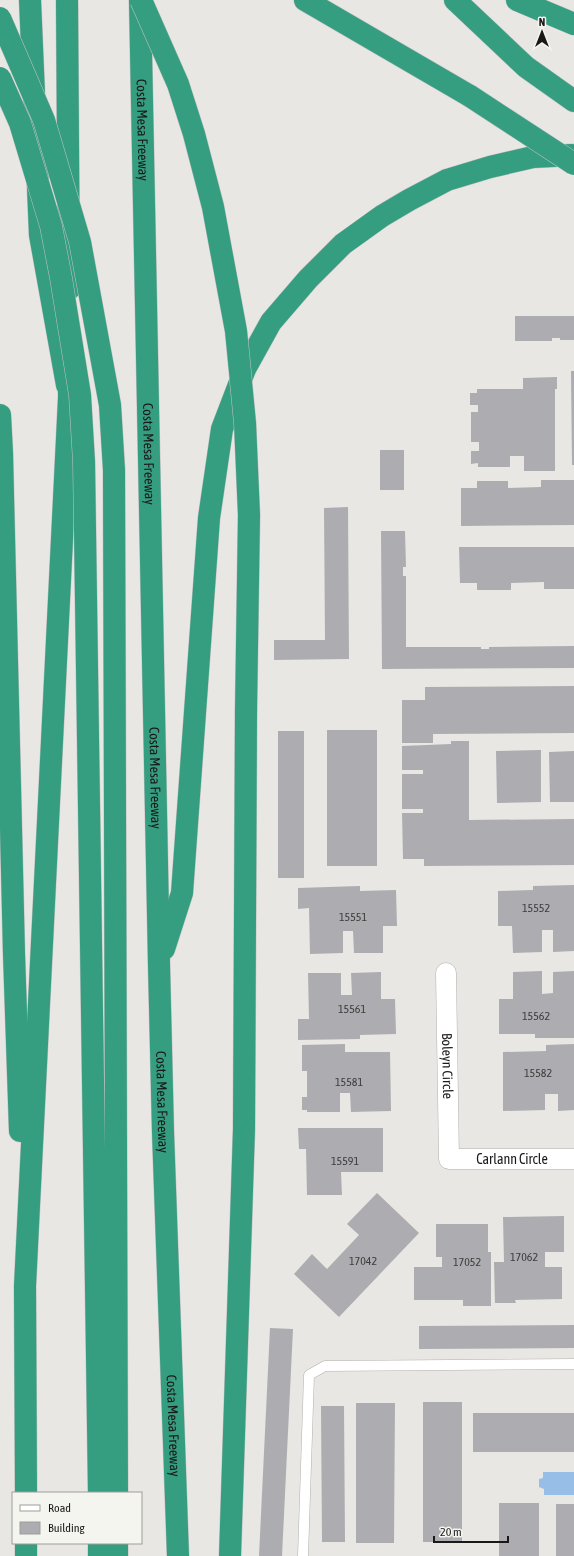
<svg xmlns="http://www.w3.org/2000/svg" width="574" height="1556" font-family="'Asap Condensed',sans-serif">
<rect width="100%" height="100%" fill="#e8e7e3"/>
<path fill="#97bee7" d="M 543,1472 L 574,1472 L 574,1495 L 544,1495 L 544,1489 L 539,1487 L 539,1479 L 543,1478 Z"/>
<path fill="#adadb1" d="M 515,316 L 574,316 L 574,340 L 560,340 L 560,338 L 552,338 L 552,341 L 515,341 Z
M 571,371 L 574,371 L 574,465 L 572,465 Z
M 557,377 L 557,389 L 555,389 L 555,471 L 524,471 L 524,456 L 510,456 L 510,467 L 478,467 L 478,463 L 471,464 L 471,451 L 479,451 L 479,442 L 471,442 L 471,412 L 478,412 L 478,405 L 470,405 L 470,393 L 477,393 L 477,389 L 523,389 L 523,378 Z
M 380,450 L 404,450 L 404,490 L 380,490 Z
M 541,480 L 574,480 L 574,525 L 461,526 L 461,488 L 477,488 L 477,481 L 508,481 L 508,488 L 541,487 Z
M 348,507 L 349,659 L 274,660 L 274,640 L 325,640 L 324,508 Z
M 381,531 L 405,531 L 406,567 L 403,567 L 403,576 L 406,576 L 406,647 L 481,647 L 481,649 L 489,649 L 489,647 L 574,646 L 574,668 L 382,669 Z
M 459,547 L 574,547 L 574,589 L 544,589 L 544,582 L 511,583 L 511,590 L 477,590 L 477,583 L 460,583 Z
M 574,686 L 574,733 L 433,734 L 433,743 L 402,743 L 402,700 L 425,700 L 425,687 Z
M 327,730 L 377,730 L 377,866 L 327,866 Z
M 278,731 L 304,731 L 304,878 L 278,878 Z
M 451,741 L 469,741 L 469,820 L 574,819 L 574,865 L 424,866 L 424,859 L 403,859 L 402,813 L 423,813 L 423,809 L 402,809 L 402,774 L 423,774 L 423,770 L 402,770 L 402,746 L 451,744 Z
M 541,750 L 541,802 L 497,803 L 496,751 Z
M 574,751 L 574,802 L 550,802 L 549,752 Z
M 574,885 L 574,951 L 553,952 L 553,930 L 542,930 L 542,952 L 513,953 L 512,926 L 498,926 L 498,891 L 533,890 L 533,886 Z
M 360,886 L 360,891 L 396,890 L 397,926 L 383,926 L 383,953 L 354,953 L 353,931 L 343,931 L 343,953 L 310,954 L 309,908 L 298,909 L 298,888 Z
M 542,971 L 542,994 L 553,993 L 553,972 L 574,971 L 574,1038 L 535,1038 L 535,1034 L 499,1034 L 499,999 L 513,999 L 513,972 Z
M 381,972 L 381,999 L 395,999 L 396,1034 L 360,1035 L 360,1039 L 298,1040 L 298,1019 L 309,1019 L 308,973 L 341,973 L 341,995 L 352,995 L 351,973 Z
M 345,1044 L 345,1052 L 390,1052 L 391,1111 L 351,1112 L 350,1093 L 340,1093 L 340,1112 L 307,1112 L 307,1110 L 302,1110 L 302,1097 L 307,1097 L 307,1071 L 302,1071 L 302,1045 Z
M 574,1044 L 574,1110 L 558,1111 L 558,1094 L 545,1094 L 545,1110 L 503,1111 L 503,1052 L 546,1051 L 546,1045 Z
M 298,1128 L 383,1128 L 383,1172 L 341,1172 L 342,1195 L 307,1195 L 306,1149 L 299,1149 Z
M 377,1193 L 419,1233 L 339,1317 L 294,1274 L 312,1254 L 327,1269 L 359,1235 L 347,1224 Z
M 564,1216 L 564,1252 L 545,1252 L 545,1267 L 562,1267 L 562,1299 L 515,1300 L 516,1303 L 495,1303 L 494,1262 L 504,1262 L 503,1217 Z
M 436,1224 L 488,1224 L 488,1252 L 491,1252 L 491,1306 L 463,1306 L 463,1300 L 414,1300 L 414,1267 L 442,1267 L 442,1257 L 436,1257 Z
M 574,1325 L 574,1348 L 419,1349 L 419,1326 Z
M 270,1328 L 293,1329 L 282,1556 L 259,1556 Z
M 423,1402 L 462,1402 L 462,1542 L 423,1542 Z
M 356,1403 L 395,1403 L 394,1543 L 356,1543 Z
M 321,1406 L 344,1406 L 345,1542 L 322,1542 Z
M 473,1413 L 574,1413 L 574,1452 L 473,1452 Z
M 499,1503 L 539,1503 L 539,1556 L 499,1556 Z
M 556,1504 L 574,1504 L 574,1556 L 556,1556 Z"/>
<g fill="none" stroke-linecap="round" stroke-linejoin="round">
<g stroke="#b2b1ad" stroke-width="11">
<path id="service" d="M 303,1556 L 309,1375 L 325,1366 L 574,1364"/>
</g>
<g stroke="#b2b1ad" stroke-width="21">
<g id="minor">
<path id="s1" d="M 446,973 L 449,1159 L 574,1159"/>
</g>
</g>
<g stroke="#c3c3c3" stroke-width="23">
<g id="motorway">
<path d="M 30,0 L 40,235 L 67,385"/>
<path d="M 67,0 L 69,289"/>
<path id="s2" d="M 140,0 L 159,965 L 163,1132 L 178,1556"/>
<path d="M 305,0 L 470,96"/>
<path d="M 455,0 L 526,67 L 574,101"/>
<path d="M 517,0 L 574,24"/>
<path d="M 0,415 L 2,453 L 14,954 L 20,1131"/>
<path d="M 164,949 L 182,893 L 209,518 L 222,429 L 245,369 L 271,322 L 308,279 L 343,244 L 382,216 L 409,200 L 447,180 L 490,167 L 533,157 L 572,155"/>
<path d="M 26,1493 L 25,1286 L 69,398 L 69,369"/>
<path d="M 26,1543 L 26,1556"/>
<path d="M 117,1543 L 117,1556"/>
<path d="M 99,1556 L 99,1543"/>
<path d="M 230,1556 L 244,1129 L 246,711"/>
</g>
</g>
<use href="#service" stroke="#fff" stroke-width="10"/>
<use href="#minor" stroke="#fff" stroke-width="20"/>
<use href="#motorway" stroke="#369e80" stroke-width="22"/>
<g stroke="#c3c3c3" stroke-width="23" stroke-linecap="butt">
<path id="motorway-bridge" d="M 141,0 L 178,84 L 194,134 L 213,207 L 236,331 L 245,423 L 249,515 L 246,711
M 0,18 L 44,120 L 80,242 L 110,405 L 114,470 L 117,1493
M 0,78 L 20,123 L 51,226 L 61,278 L 80,395 L 84,462 L 99,1493
M 470,96 L 574,164"/>
</g>
<use href="#motorway-bridge" stroke="#369e80" stroke-width="22"/>
</g>
<g text-anchor="middle" dominant-baseline="central" stroke-width="3.5" stroke-linejoin="round" paint-order="stroke">
<g font-size="12" fill="#3f3e3e">
<text x="536" y="908">15552</text>
<text x="353" y="917">15551</text>
<text x="352" y="1009">15561</text>
<text x="536" y="1016">15562</text>
<text x="538" y="1073">15582</text>
<text x="349" y="1082">15581</text>
<text x="345" y="1161">15591</text>
<text x="524" y="1257">17062</text>
<text x="363" y="1261">17042</text>
<text x="467" y="1262">17052</text>
</g>
<g font-size="14" fill="#1a1918" stroke="#f5f5f0">
<text stroke="none"><textPath href="#s2" startOffset="130">Costa Mesa Freeway</textPath></text>
<text stroke="none"><textPath href="#s2" startOffset="454">Costa Mesa Freeway</textPath></text>
<text stroke="none"><textPath href="#s2" startOffset="778">Costa Mesa Freeway</textPath></text>
<text stroke="none"><textPath href="#s1" startOffset="93">Boleyn Circle</textPath></text>
<text stroke="none"><textPath href="#s2" startOffset="1102">Costa Mesa Freeway</textPath></text>
<text stroke="none"><textPath href="#s1" startOffset="249">Carlann Circle</textPath></text>
<text stroke="none"><textPath href="#s2" startOffset="1426">Costa Mesa Freeway</textPath></text>
</g>
</g>
<rect x="12" y="1492" width="130" height="52" fill="#f5f5f0" stroke="#9d9d9a"/>
<rect x="20" y="1505" width="20" height="6" fill="#ffffff" stroke="#9d9d9a"/>
<text x="48" y="1512" font-size="12" fill="#1a1918">Road</text>
<rect x="20" y="1522" width="20" height="12" fill="#adadb1" stroke="#9d9d9a"/>
<text x="48" y="1532" font-size="12" fill="#1a1918">Building</text>
<g transform="translate(542 32)" stroke="#f5f5f0" stroke-width="3" paint-order="stroke">
<path d="M0-3L7 15L0 10L-7 15Z" fill="#1a1918"/>
<text y="-6" font-size="11" font-weight="bold" text-anchor="middle" fill="#1a1918">N</text>
</g>
<path d="M434 1536v6h74v-6" fill="none" stroke="#1a1918" stroke-width="2"/>
<text x="440" y="1536" font-size="12" fill="#1a1918" stroke="#f5f5f0" stroke-width="3" paint-order="stroke">20 m</text>
</svg>
